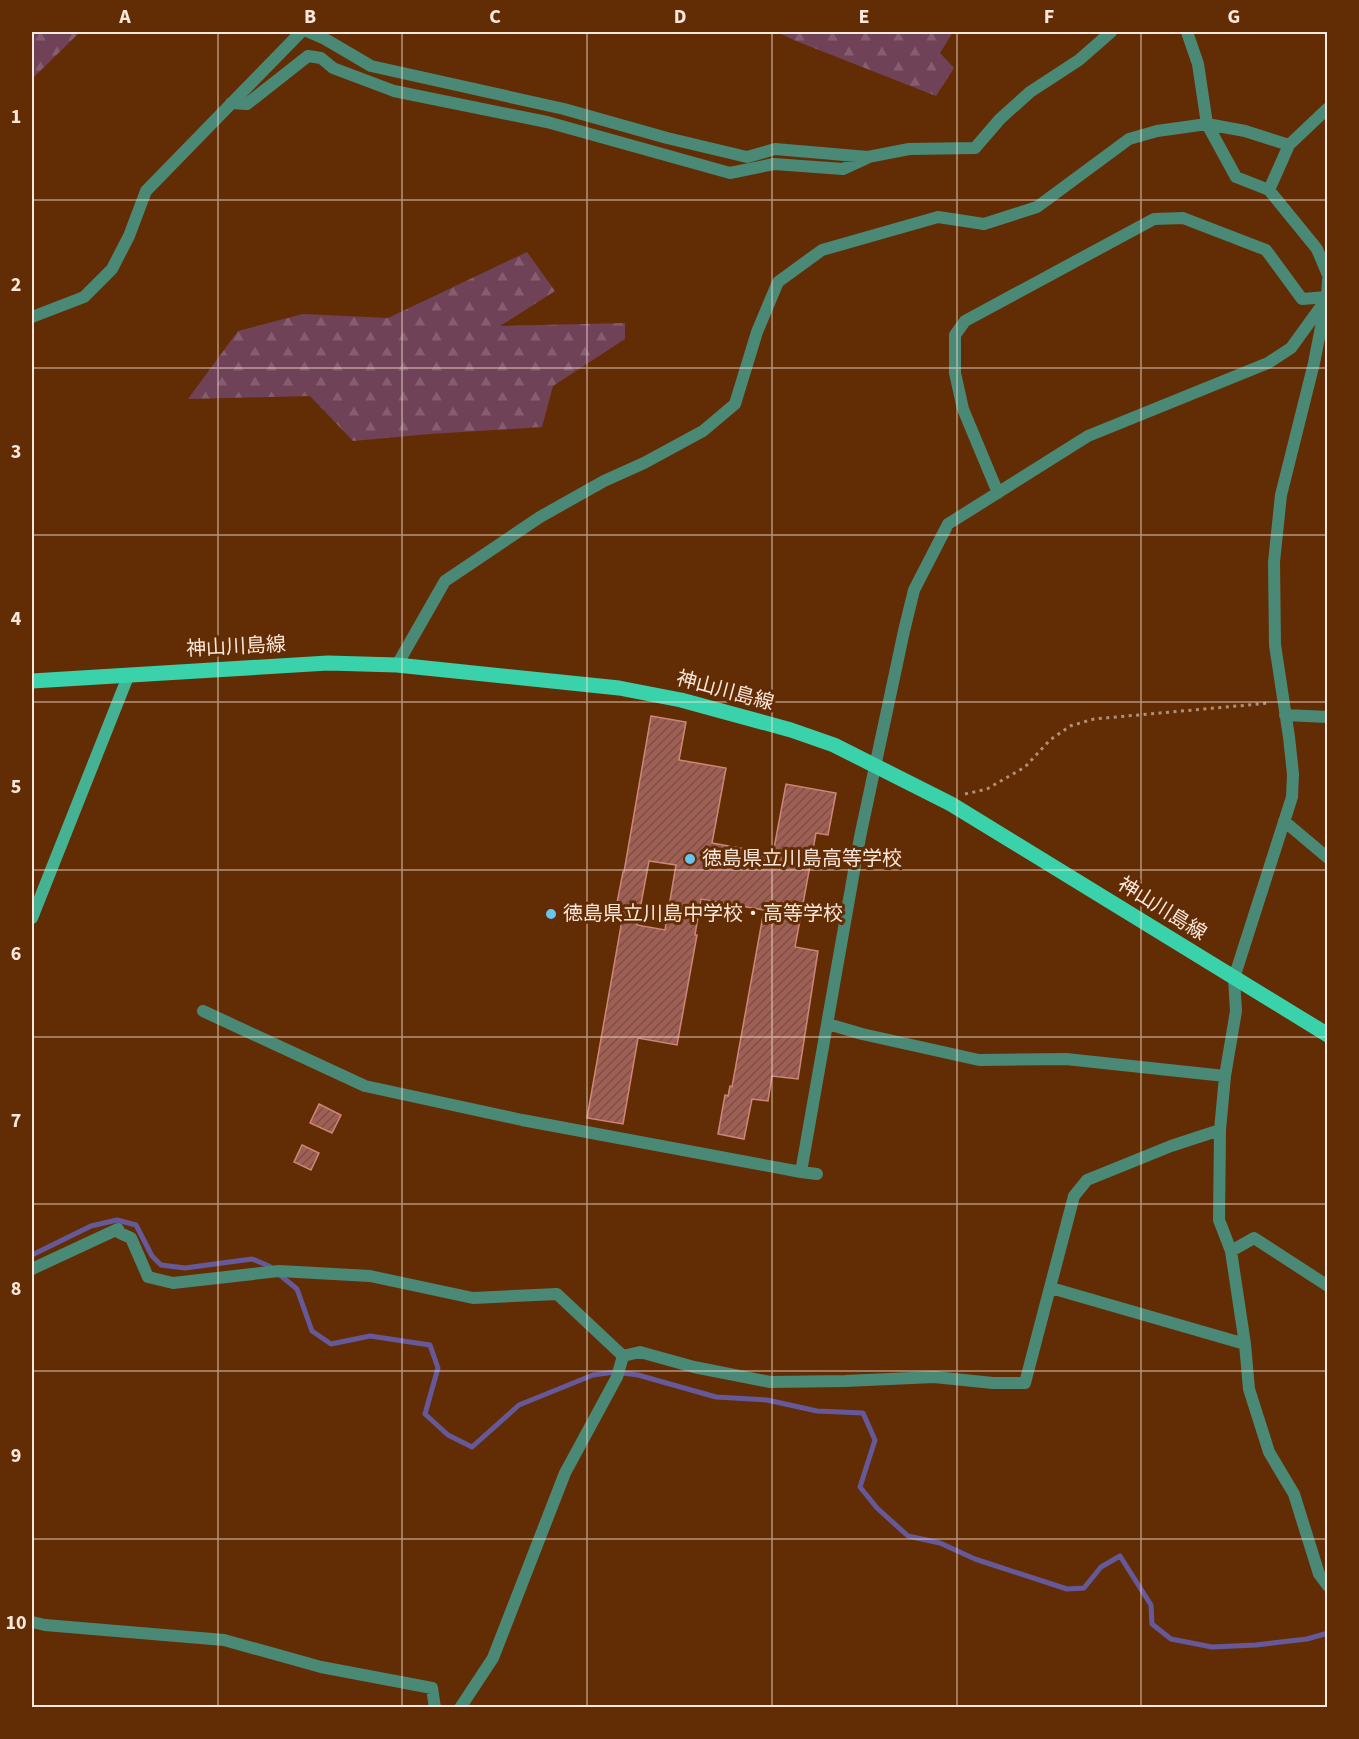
<svg xmlns="http://www.w3.org/2000/svg" width="1359" height="1739" font-family="'Source Sans 3','Noto Sans JP',sans-serif">
<defs>
<pattern id="forest-firs" width="22" height="20" patternUnits="userSpaceOnUse" patternTransform="scale(1.5)"><rect width="22" height="20" fill="#704257"/><path d="M5 1l3.5 6h-7zM16 11l3.5 6h-7z" fill="#855d6f"/></pattern>
<pattern id="building-hatch" width="6" height="6" patternUnits="userSpaceOnUse" patternTransform="scale(1.5)"><rect width="6" height="6" fill="#a15e52"/><path d="M-1 1l2-2M0 6l6-6M5 7l2-2" fill="none" stroke="#76524a"/></pattern>
</defs>
<rect width="100%" height="100%" fill="#622d05"/>
<path fill="url(#forest-firs)" d="M 32,32 L 80,32 L 32,79 Z
M 777,32 L 953,32 L 940,53 L 954,68 L 936,96 L 796,41 Z
M 527,252 L 555,291 L 500,326 L 625,323 L 625,339 L 553,386 L 542,427 L 430,434 L 353,441 L 310,396 L 188,399 L 238,331 L 303,314 L 388,318 Z"/>
<g fill="none" stroke-linecap="round" stroke-linejoin="round">
<path stroke="#66599a" stroke-width="5" d="M 32,1255 L 91,1226 L 117,1220 L 136,1225 L 152,1256 L 161,1265 L 185,1268 L 252,1259 L 269,1266 L 297,1289 L 312,1331 L 331,1344 L 370,1336 L 430,1345 L 438,1368 L 425,1414 L 448,1435 L 472,1447 L 519,1405 L 593,1375 L 615,1372 L 638,1375 L 716,1397 L 767,1400 L 817,1411 L 863,1413 L 875,1440 L 860,1487 L 877,1508 L 908,1536 L 940,1543 L 975,1559 L 1067,1589 L 1084,1588 L 1101,1567 L 1120,1556 L 1151,1605 L 1152,1624 L 1171,1639 L 1212,1647 L 1256,1645 L 1307,1639 L 1328,1633"/>
</g>
<path fill="url(#building-hatch)" stroke="#cd8779" stroke-width="1.5" fill-rule="evenodd" d="M 651,716 L 686,722 L 679,760 L 726,768 L 712,843 L 773,854 L 786,784 L 836,793 L 828,835 L 816,833 L 795,947 L 818,951 L 798,1079 L 772,1076 L 768,1101 L 752,1099 L 744,1139 L 718,1134 L 725,1095 L 728,1096 L 730,1086 L 732,1087 L 764,910 L 701,899 L 695,935 L 697,935 L 677,1045 L 638,1038 L 623,1124 L 587,1118 L 624,909 L 616,908 L 623,872 L 624,872 ZM 649,861 L 676,865 L 665,930 L 637,925 Z
M 319,1104 L 341,1115 L 332,1133 L 310,1123 Z
M 302,1145 L 319,1153 L 311,1170 L 294,1162 Z"/>
<g fill="none" stroke-linecap="round" stroke-linejoin="round">
<path stroke="#b38f76" stroke-width="3" stroke-dasharray="3 4.5" stroke-linecap="butt" d="M 965,794 L 987,789 L 1025,767 L 1050,740 L 1070,726 L 1094,719 L 1270,703"/>
<path stroke="#4a8975" stroke-width="12" d="M 309,32 L 325,39 L 371,66 L 564,109 L 667,138 L 747,157 L 775,149 L 868,157 L 909,149 L 975,148 L 1000,119 L 1030,92 L 1079,60 L 1111,32
M 1187,32 L 1198,64 L 1207,124 L 1236,177 L 1269,190 L 1317,249 L 1328,275
M 231,103 L 247,104 L 308,56 L 321,58 L 333,68 L 394,91 L 547,122 L 730,173 L 774,164 L 843,169 L 867,158
M 1269,190 L 1289,145 L 1328,108
M 1328,280 L 1327,297 L 1314,363 L 1281,495 L 1274,562 L 1275,645 L 1289,737 L 1293,774 L 1292,797 L 1234,978 L 1236,1011 L 1225,1076 L 1220,1130 L 1219,1220 L 1231,1251 L 1245,1344 L 1249,1389 L 1269,1452 L 1294,1494 L 1319,1574 L 1328,1586
M 32,317 L 84,297 L 112,269 L 129,236 L 146,191 L 301,32
M 998,493 L 963,409 L 955,373 L 955,335 L 965,321 L 1154,219 L 1183,218 L 1266,250 L 1302,299 L 1327,297
M 397,665 L 445,581 L 540,517 L 604,481 L 644,463 L 703,431 L 735,404 L 757,332 L 778,282 L 822,250 L 938,217 L 984,224 L 1037,207 L 1129,139 L 1157,131 L 1207,124 L 1245,131 L 1289,145
M 1285,715 L 1328,717
M 1284,821 L 1328,858
M 203,1011 L 365,1086 L 522,1120 L 801,1172
M 828,1024 L 862,1034 L 979,1060 L 1066,1059 L 1225,1076
M 817,1174 L 801,1172 L 860,837 L 904,631 L 914,590 L 948,524 L 1088,436 L 1268,363 L 1291,348 L 1325,301
M 1231,1251 L 1254,1238 L 1328,1286
M 32,1269 L 118,1229 L 120,1233 L 131,1238 L 148,1277 L 173,1283 L 279,1271 L 370,1276 L 473,1298 L 557,1294 L 623,1356
M 1051,1288 L 1245,1344
M 623,1356 L 640,1352 L 694,1367 L 770,1382 L 845,1381 L 934,1377 L 993,1383 L 1025,1383 L 1074,1196 L 1087,1180 L 1171,1146 L 1220,1130
M 32,1622 L 45,1625 L 224,1640 L 321,1667 L 432,1688 L 435,1708
M 460,1708 L 493,1658 L 565,1473 L 617,1377 L 623,1356"/>
<path stroke="#45b294" stroke-width="12" d="M 32,918 L 129,674"/>
<path stroke="#39d2ab" stroke-width="15" d="M 32,681 L 328,663 L 397,665 L 619,688 L 681,700 L 791,730 L 834,745 L 951,804 L 1328,1035"/>
</g>
<path fill="none" stroke="#fbe7db" stroke-width="1.5" stroke-opacity="0.55" d="M 218,32 L 218,1708M 402,32 L 402,1708M 587,32 L 587,1708M 772,32 L 772,1708M 957,32 L 957,1708M 1141,32 L 1141,1708M 32,200 L 1328,200M 32,368 L 1328,368M 32,535 L 1328,535M 32,702 L 1328,702M 32,870 L 1328,870M 32,1037 L 1328,1037M 32,1204 L 1328,1204M 32,1371 L 1328,1371M 32,1539 L 1328,1539"/>
<g fill="#68c4f0" stroke="#622d05" stroke-width="2">
<circle cx="690" cy="859" r="6"/>
<circle cx="551" cy="914" r="6"/>
</g>
<g text-anchor="middle" dominant-baseline="central" stroke-width="6" stroke-linejoin="round" paint-order="stroke">
<g font-size="20" fill="#fbe7db" stroke="#622d05">
<text transform="translate(236 647) rotate(-3)">神山川島線</text>
<text transform="translate(725 691) rotate(15)">神山川島線</text>
<text transform="translate(1162 909) rotate(32)">神山川島線</text>
</g>
<g font-size="20" fill="#fbe7db" stroke="#622d05" text-anchor="start">
<text x="702" y="859">徳島県立川島高等学校</text>
<text x="563" y="914">徳島県立川島中学校・高等学校</text>
</g>
</g>
<rect width="1359" height="1739" fill="none" stroke="#622d05" stroke-width="66"/>
<rect x="33" y="33" width="1293" height="1673" fill="none" stroke="#fbe7db" stroke-width="2"/>
<g font-size="20" text-anchor="middle" font-weight="bold" fill="#fbe7db">
<text x="125" y="23">A</text>
<text x="310" y="23">B</text>
<text x="495" y="23">C</text>
<text x="680" y="23">D</text>
<text x="864" y="23">E</text>
<text x="1049" y="23">F</text>
<text x="1234" y="23">G</text>
<text x="16" y="123">1</text>
<text x="16" y="291">2</text>
<text x="16" y="458">3</text>
<text x="16" y="625">4</text>
<text x="16" y="793">5</text>
<text x="16" y="960">6</text>
<text x="16" y="1127">7</text>
<text x="16" y="1295">8</text>
<text x="16" y="1462">9</text>
<text x="16" y="1629">10</text>
</g>
</svg>
